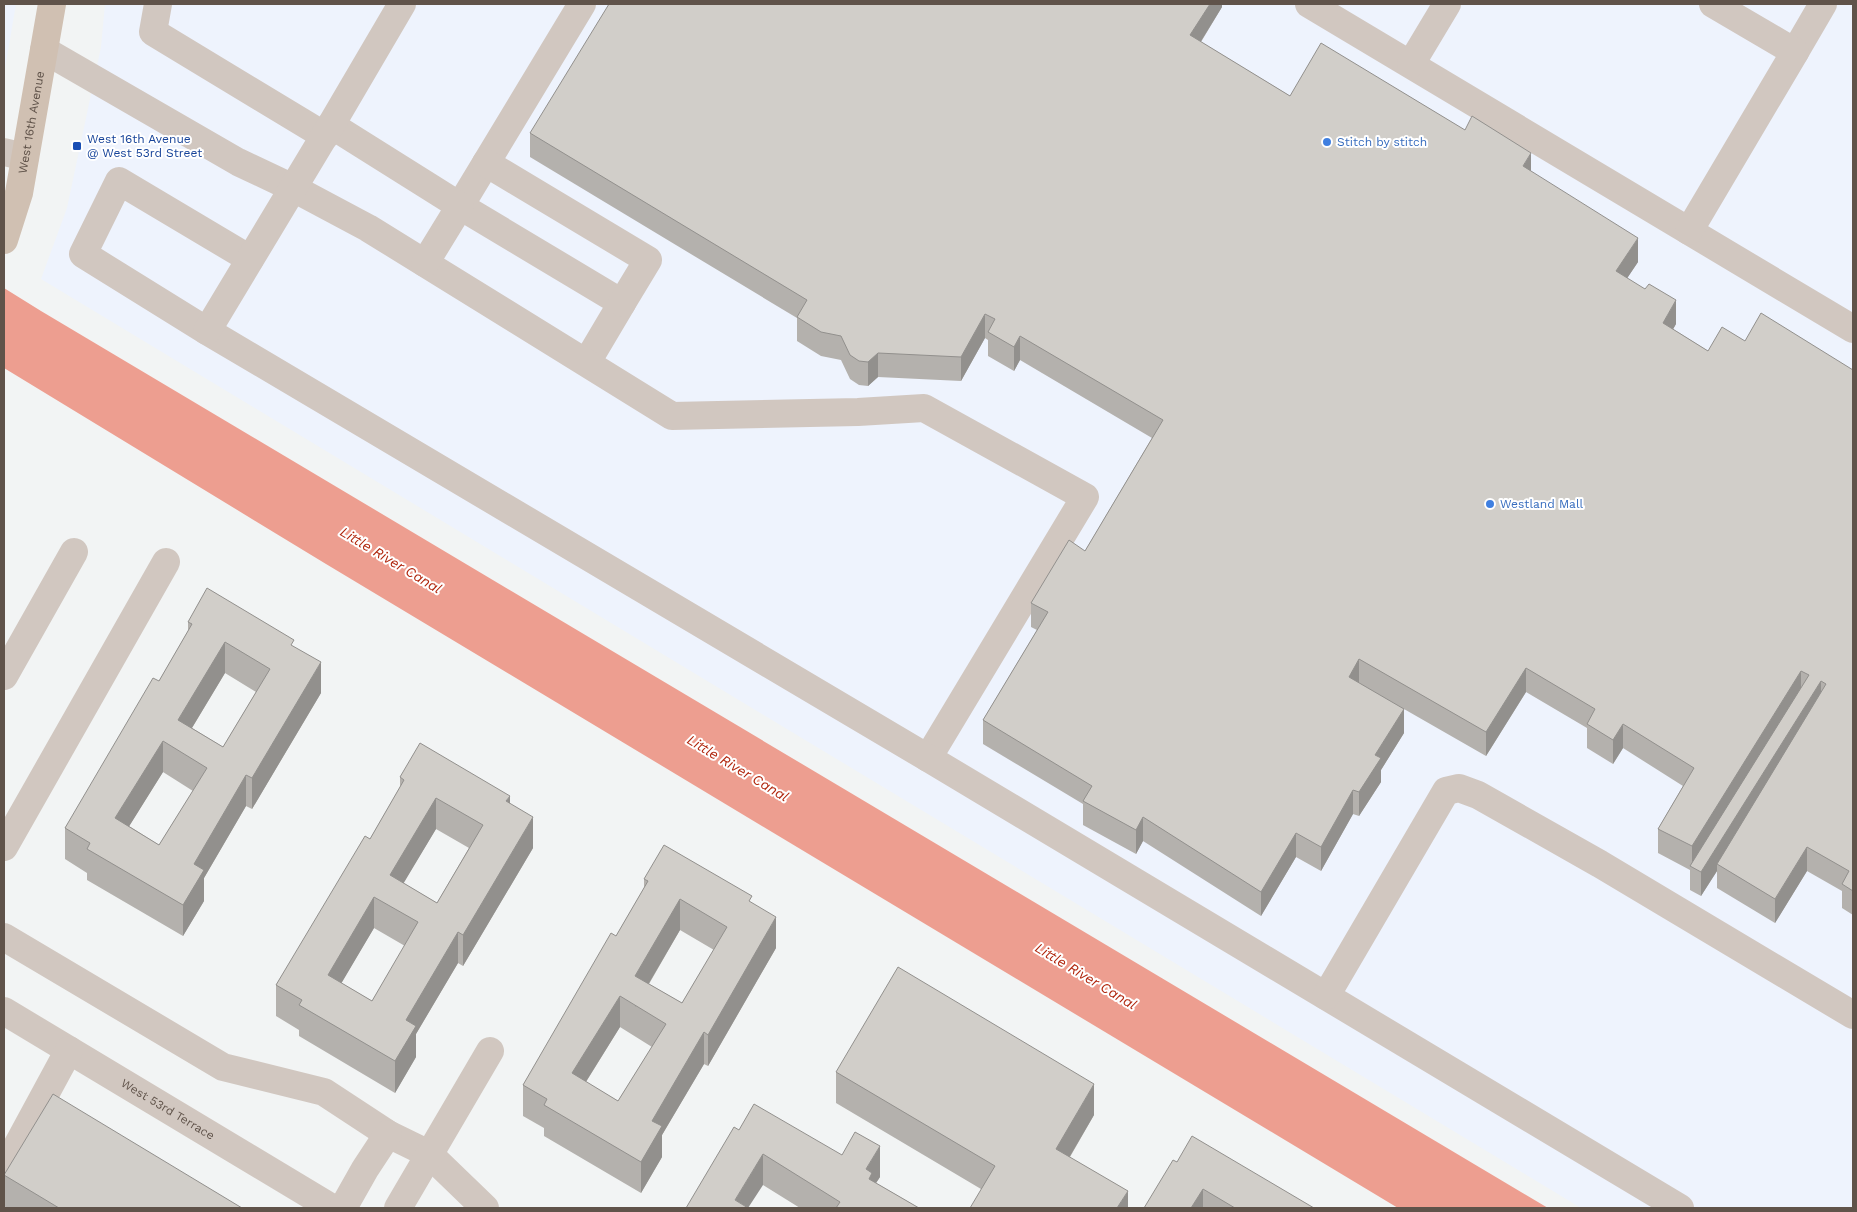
<svg xmlns="http://www.w3.org/2000/svg" width="1857" height="1212" font-family="'Work Sans',sans-serif">
<rect width="100%" height="100%" fill="#f2f4f4"/>
<path fill="#eef3fd" d="M 4,4 L 16,4 L 4,74 Z
M 105,4 L 1853,4 L 1853,1208 L 1581,1208 L 41,279 L 67,208 L 101,47 Z"/>
<path fill="#ed9e90" d="M 4,288 L 41,311 L 1548,1208 L 1398,1208 L 326,564 L 4,368 Z"/>
<g fill="none" stroke-linecap="round" stroke-linejoin="round">
<g stroke="#d1c7c0" stroke-width="28">
<path d="M 158,4 L 153,32 L 325,136"/>
<path d="M 582,4 L 460,206 L 622,303 L 587,362"/>
<path d="M 1309,4 L 1853,329"/>
<path d="M 44,50 L 238,162 L 293,188 L 368,228 L 672,416 L 858,412 L 924,408 L 1085,497 L 928,758"/>
<path d="M 1795,52 L 1823,4"/>
<path d="M 1411,64 L 1447,4"/>
<path d="M 331,125 L 460,206 L 425,263"/>
<path d="M 4,152 L 25,157"/>
<path d="M 486,163 L 648,260 L 622,303"/>
<path d="M 1689,231 L 1795,52 L 1713,4"/>
<path d="M 250,259 L 119,181 L 83,254 L 207,331 L 928,758 L 1680,1208"/>
<path d="M 207,331 L 331,125 L 402,4"/>
<path d="M 4,676 L 74,552"/>
<path d="M 4,847 L 166,562"/>
<path d="M 4,937 L 223,1067 L 324,1092 L 388,1134 L 429,1154 L 485,1208"/>
<path d="M 1326,996 L 1446,791 L 1459,788 L 1478,795 L 1600,864 L 1853,1015"/>
<path id="s1" d="M 4,1011 L 332,1208"/>
<path d="M 4,1170 L 69,1050"/>
<path d="M 343,1208 L 365,1169 L 388,1134"/>
<path d="M 398,1208 L 490,1051"/>
</g>
<path stroke="#d0c0b2" stroke-width="28" id="s2" d="M 4,240 L 19,193 L 52,4"/>
</g>
<path fill="#b4b1ad" fill-rule="evenodd" d="M 1222,4 L 1222,7 L 1201,42 L 1290,96 L 1531,171 L 1638,262 L 1627,278 L 1676,324 L 1673,329 L 1708,351 L 1745,341 L 1853,370 L 1853,915 L 1842,908 L 1842,891 L 1807,871 L 1775,923 L 1717,888 L 1717,871 L 1701,896 L 1690,890 L 1690,870 L 1658,853 L 1658,829 L 1683,786 L 1623,748 L 1613,764 L 1587,748 L 1587,728 L 1526,692 L 1486,756 L 1404,709 L 1404,733 L 1381,770 L 1381,782 L 1359,816 L 1353,814 L 1321,871 L 1296,857 L 1261,916 L 1143,841 L 1136,854 L 1083,825 L 1083,804 L 983,744 L 983,720 L 1037,630 L 1031,627 L 1031,603 L 1085,551 L 1152,438 L 1020,360 L 1014,371 L 988,356 L 988,340 L 985,338 L 961,381 L 878,377 L 868,386 L 859,385 L 850,379 L 841,360 L 821,356 L 797,341 L 797,318 L 530,157 L 530,133 Z
M 188,622 L 294,647 L 321,693 L 252,809 L 246,806 L 204,878 L 204,901 L 183,936 L 87,880 L 87,873 L 65,859 L 65,828 L 159,681 L 188,631 ZM 225,673 L 256,692 L 223,747 L 192,728 ZM 163,772 L 193,791 L 159,845 L 129,826 Z
M 400,777 L 510,803 L 533,848 L 463,966 L 458,963 L 416,1034 L 416,1057 L 395,1093 L 299,1036 L 299,1030 L 276,1016 L 276,985 L 370,839 L 400,787 ZM 436,829 L 469,848 L 437,903 L 403,883 ZM 374,928 L 405,946 L 372,1001 L 341,983 Z
M 644,879 L 752,903 L 776,948 L 708,1066 L 704,1064 L 662,1135 L 662,1157 L 641,1193 L 544,1136 L 544,1128 L 523,1116 L 523,1085 L 616,936 L 644,888 ZM 680,930 L 714,950 L 682,1003 L 649,984 ZM 620,1027 L 652,1047 L 618,1101 L 586,1082 Z
M 836,1072 L 1094,1115 L 1070,1157 L 1128,1208 L 981,1189 L 836,1103 Z
M 739,1130 L 880,1177 L 876,1183 L 919,1208 L 800,1208 L 763,1185 Z
M 1177,1162 L 1314,1208 L 1144,1208 Z
M 4,1175 L 242,1208 L 7,1208 L 4,1206 Z"/>
<path fill="#92908d" d="M 1210,4 L 1222,4 L 1222,7 L 1190,59 L 1190,35 Z
M 1531,153 L 1531,178 L 1523,166 Z
M 1638,238 L 1638,262 L 1616,295 L 1616,271 Z
M 1676,300 L 1676,324 L 1663,347 L 1663,323 Z
M 985,314 L 985,338 L 961,381 L 961,357 Z
M 1020,336 L 1020,360 L 1014,371 L 1014,347 Z
M 878,353 L 878,377 L 868,386 L 868,362 Z
M 225,642 L 225,673 L 178,751 L 178,720 Z
M 1359,659 L 1359,684 L 1349,677 Z
M 321,662 L 321,693 L 252,809 L 252,778 Z
M 1526,668 L 1526,692 L 1486,756 L 1486,732 Z
M 1801,671 L 1801,695 L 1692,867 L 1692,846 Z
M 1821,681 L 1821,705 L 1717,864 L 1717,871 L 1701,896 L 1701,872 Z
M 1404,709 L 1404,733 L 1381,770 L 1381,782 L 1359,816 L 1359,792 L 1375,755 Z
M 1623,724 L 1623,748 L 1613,764 L 1613,740 Z
M 163,741 L 163,772 L 115,849 L 115,818 Z
M 246,775 L 246,806 L 204,878 L 204,901 L 183,936 L 183,905 L 194,864 Z
M 1353,790 L 1353,814 L 1321,871 L 1321,847 Z
M 510,796 L 510,827 L 506,801 Z
M 436,798 L 436,829 L 390,906 L 390,875 Z
M 533,817 L 533,848 L 463,966 L 463,935 Z
M 1143,817 L 1143,841 L 1136,854 L 1136,830 Z
M 1296,833 L 1296,857 L 1261,916 L 1261,892 Z
M 1807,847 L 1807,871 L 1775,923 L 1775,899 Z
M 374,897 L 374,928 L 328,1006 L 328,975 Z
M 680,899 L 680,930 L 635,1007 L 635,976 Z
M 776,917 L 776,948 L 708,1066 L 708,1035 Z
M 458,932 L 458,963 L 416,1034 L 416,1057 L 395,1093 L 395,1061 L 406,1020 Z
M 620,996 L 620,1027 L 572,1104 L 572,1073 Z
M 704,1032 L 704,1064 L 662,1135 L 662,1157 L 641,1193 L 641,1162 L 652,1121 Z
M 1094,1084 L 1094,1115 L 1056,1180 L 1056,1149 Z
M 880,1146 L 880,1177 L 872,1189 L 866,1169 Z
M 763,1154 L 763,1185 L 748,1208 L 735,1200 Z
M 1203,1189 L 1203,1208 L 1191,1208 Z
M 1128,1191 L 1128,1208 L 1117,1208 Z"/>
<path fill="#d1cec9" stroke="#92908d" fill-rule="evenodd" d="M 609,4 L 1210,4 L 1190,35 L 1290,96 L 1321,43 L 1465,130 L 1472,116 L 1531,153 L 1523,166 L 1638,238 L 1616,271 L 1645,289 L 1649,284 L 1676,300 L 1663,323 L 1708,351 L 1722,327 L 1745,341 L 1761,313 L 1853,370 L 1853,891 L 1842,884 L 1849,871 L 1807,847 L 1775,899 L 1717,864 L 1826,684 L 1821,681 L 1701,872 L 1690,866 L 1809,675 L 1801,671 L 1692,846 L 1658,829 L 1694,768 L 1623,724 L 1613,740 L 1587,724 L 1595,709 L 1526,668 L 1486,732 L 1359,659 L 1349,677 L 1404,709 L 1375,755 L 1381,758 L 1359,792 L 1353,790 L 1321,847 L 1296,833 L 1261,892 L 1143,817 L 1136,830 L 1083,801 L 1092,786 L 983,720 L 1048,612 L 1031,603 L 1069,540 L 1085,551 L 1163,420 L 1020,336 L 1014,347 L 988,332 L 995,319 L 985,314 L 961,357 L 878,353 L 868,362 L 859,361 L 850,355 L 841,336 L 821,332 L 797,317 L 807,300 L 530,133 Z
M 207,588 L 294,640 L 291,645 L 321,662 L 252,778 L 246,775 L 194,864 L 204,870 L 183,905 L 87,849 L 90,843 L 65,828 L 153,678 L 159,681 L 192,624 L 188,622 ZM 225,642 L 270,669 L 223,747 L 178,720 ZM 163,741 L 207,768 L 159,845 L 115,818 Z
M 420,743 L 510,796 L 506,801 L 533,817 L 463,935 L 458,932 L 406,1020 L 416,1026 L 395,1061 L 299,1005 L 302,1000 L 276,985 L 365,836 L 370,839 L 404,780 L 400,777 ZM 436,798 L 483,825 L 437,903 L 390,875 ZM 374,897 L 418,922 L 372,1001 L 328,975 Z
M 664,845 L 752,896 L 749,901 L 776,917 L 708,1035 L 704,1032 L 652,1121 L 662,1126 L 641,1162 L 544,1105 L 547,1099 L 523,1085 L 611,933 L 616,936 L 648,881 L 644,879 ZM 680,899 L 727,927 L 682,1003 L 635,976 ZM 620,996 L 666,1024 L 618,1101 L 572,1073 Z
M 898,967 L 1094,1084 L 1056,1149 L 1128,1191 L 1117,1208 L 970,1208 L 995,1166 L 836,1072 Z
M 53,1094 L 242,1208 L 59,1208 L 4,1175 Z
M 754,1104 L 842,1155 L 855,1132 L 880,1146 L 866,1169 L 872,1173 L 869,1179 L 919,1208 L 836,1208 L 840,1202 L 763,1154 L 735,1200 L 748,1208 L 686,1208 L 734,1127 L 739,1130 Z
M 1192,1136 L 1314,1208 L 1235,1208 L 1203,1189 L 1191,1208 L 1144,1208 L 1173,1160 L 1177,1162 Z"/>
<g fill="#3f7fe0" stroke="#fff" stroke-width="2">
<circle cx="1327" cy="142" r="5"/>
<circle cx="1490" cy="504" r="5"/>
</g>
<rect fill="#1a4fb4" stroke="#fff" stroke-width="2" x="72" y="141" width="10" height="10" rx="2.5"/>
<g text-anchor="middle" dominant-baseline="central" stroke-width="4" stroke-linejoin="round" paint-order="stroke">
<g font-size="12" fill="#60534a" stroke="#fff">
<text stroke="none"><textPath href="#s2" startOffset="121">West 16th Avenue</textPath></text>
<text stroke="none"><textPath href="#s1" startOffset="191">West 53rd Terrace</textPath></text>
</g>
<g font-size="12" fill="#164399" stroke="#fff" text-anchor="start">
<text x="87" y="139">West 16th Avenue<tspan x="87" dy="14">@ West 53rd Street</tspan></text>
</g>
<g font-size="12" fill="#366cbe" stroke="#fff" text-anchor="start">
<text x="1337" y="142">Stitch by stitch</text>
<text x="1500" y="504">Westland Mall</text>
</g>
<g font-size="14" font-style="italic" fill="#b0260d" stroke="#fff">
<text transform="translate(391 560) rotate(31)">Little River Canal</text>
<text transform="translate(738 768) rotate(31)">Little River Canal</text>
<text transform="translate(1086 976) rotate(31)">Little River Canal</text>
</g>
</g>
<rect width="1857" height="1212" fill="none" stroke="#60534a" stroke-width="10"/>
</svg>
